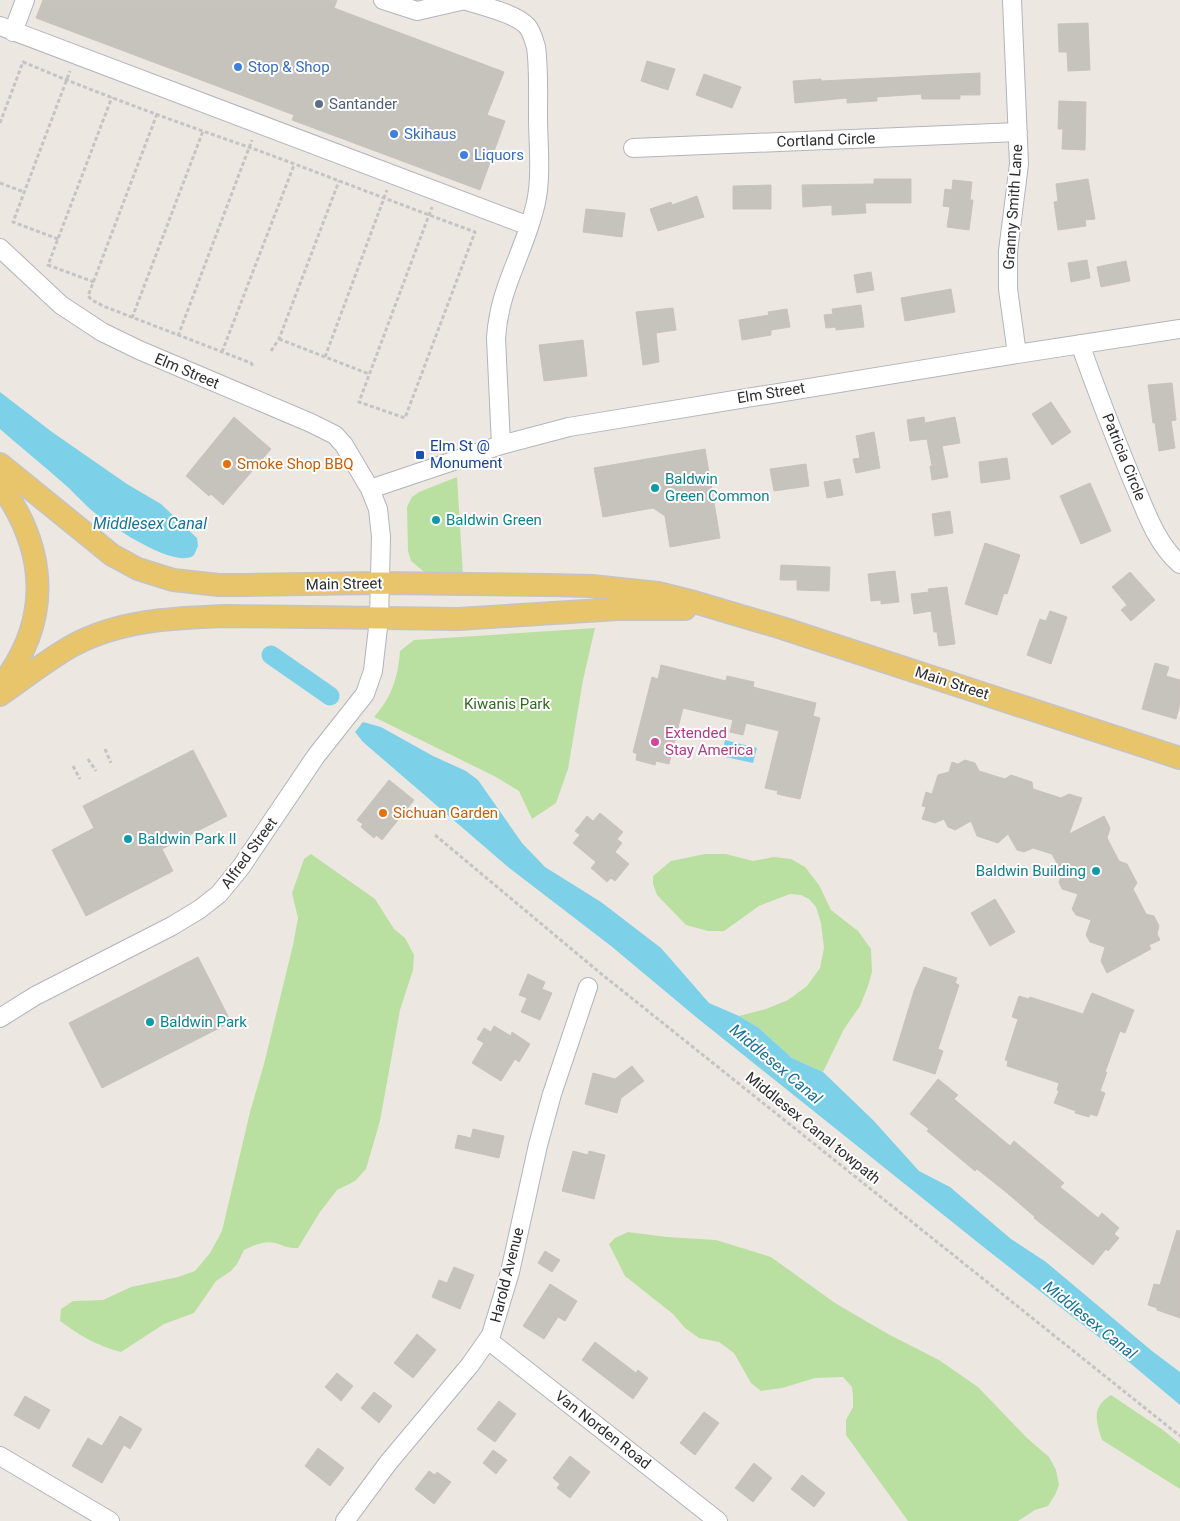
<svg xmlns="http://www.w3.org/2000/svg" width="1180" height="1521" font-family="Roboto,sans-serif">
<rect width="100%" height="100%" fill="#ede7e1"/>
<path fill="#bae0a1" d="M 457,477 L 463,575 L 428,573 L 423,571 L 411,561 L 408,551 L 407,507 L 412,497 L 419,492 Z
M 595,628 L 583,680 L 568,769 L 556,803 L 532,819 L 519,791 L 496,777 L 374,717 C 392,697 398,677 400,651 L 414,640 Z
M 311,854 L 375,899 L 394,929 L 405,938 L 414,955 L 413,970 L 400,1010 L 380,1121 L 366,1169 L 355,1181 L 337,1190 L 320,1212 L 298,1248 C 286,1248 285,1246 275,1243 C 265,1240 252,1246 244,1250 L 237,1264 L 231,1271 L 216,1281 L 194,1313 L 164,1324 L 121,1352 C 97,1346 79,1335 60,1321 L 61,1309 L 73,1301 L 103,1300 L 131,1287 L 178,1277 L 195,1271 L 210,1253 L 222,1231 L 250,1112 L 264,1064 L 293,945 L 298,918 L 292,893 L 304,859 Z
M 705,854 L 726,854 L 753,861 L 774,857 L 791,859 L 805,867 L 819,885 L 831,910 L 858,931 L 871,949 L 872,972 L 868,986 L 860,1006 L 844,1029 L 823,1072 L 792,1058 L 759,1028 L 739,1016 L 766,1009 L 788,1000 L 807,986 L 820,968 L 824,948 L 821,923 L 816,907 L 809,899 L 801,895 L 790,894 L 759,906 L 724,931 L 708,931 L 686,925 L 657,895 L 653,884 L 653,876 L 671,861 Z
M 628,1232 L 667,1237 L 716,1240 L 771,1257 L 835,1303 L 888,1334 L 939,1360 L 978,1387 L 1027,1438 L 1049,1457 L 1056,1470 L 1059,1485 L 1055,1495 L 1048,1506 L 1035,1510 L 1018,1521 L 908,1521 L 846,1435 L 846,1420 L 853,1407 L 853,1396 L 852,1387 L 843,1377 L 815,1378 L 782,1388 L 761,1391 L 751,1383 L 734,1353 L 719,1342 L 699,1338 L 685,1328 L 673,1314 L 625,1276 L 609,1244 L 615,1238 Z
M 1111,1395 L 1163,1430 L 1180,1444 L 1180,1489 L 1102,1440 C 1096,1421 1091,1407 1111,1395 Z"/>
<path fill="#7cd1e8" d="M 0,392 L 52,432 L 127,484 L 161,504 L 197,538 L 198,546 L 194,555 C 176,571 106,523 90,509 C 80,500 72,490 62,482 C 42,464 20,447 0,429 Z
M 363,722 L 381,727 L 433,756 L 466,771 L 478,780 L 522,843 L 545,867 L 601,902 L 661,948 L 709,1003 L 739,1016 L 759,1028 L 792,1058 L 823,1072 L 873,1120 L 919,1171 L 950,1187 L 1011,1239 L 1046,1262 L 1152,1351 L 1180,1372 L 1180,1405 L 1105,1342 L 981,1245 L 696,1017 L 611,946 L 508,867 L 363,742 L 355,732 Z
M 725,740 L 757,748 L 753,763 L 721,756 Z"/>
<g fill="none" stroke-linecap="round" stroke-linejoin="round">
<path stroke="#7cd1e8" stroke-width="19" d="M 271,655 L 330,696"/>
</g>
<path fill="#c6c2bc" stroke="#c9c3ba" d="M 43,0 L 337,0 L 334,8 L 504,72 L 487,115 L 505,121 L 480,190 L 292,120 L 294,115 L 36,18 Z
M 1088,23 L 1090,70 L 1068,71 L 1067,52 L 1059,52 L 1058,24 Z
M 647,61 L 675,69 L 668,90 L 641,81 Z
M 980,73 L 980,95 L 960,95 L 960,99 L 922,99 L 921,94 L 877,97 L 877,101 L 847,103 L 847,98 L 795,103 L 793,81 L 821,79 L 821,81 Z
M 704,74 L 741,87 L 732,108 L 696,95 Z
M 1059,101 L 1086,102 L 1085,150 L 1062,149 L 1063,129 L 1058,129 Z
M 874,179 L 911,179 L 911,203 L 865,203 L 866,213 L 832,215 L 832,205 L 803,207 L 802,185 L 874,184 Z
M 1088,179 L 1095,219 L 1085,220 L 1086,226 L 1058,230 L 1054,202 L 1058,201 L 1056,184 Z
M 953,180 L 972,182 L 970,200 L 973,200 L 969,230 L 947,227 L 950,207 L 943,206 L 945,189 L 952,190 Z
M 771,185 L 771,209 L 733,209 L 733,186 Z
M 697,196 L 704,217 L 658,231 L 650,209 L 671,202 L 672,205 Z
M 586,209 L 625,213 L 622,237 L 583,232 Z
M 1087,260 L 1090,278 L 1071,282 L 1068,263 Z
M 1126,261 L 1130,281 L 1101,287 L 1097,267 Z
M 871,272 L 874,290 L 857,293 L 854,275 Z
M 951,289 L 955,312 L 905,321 L 901,298 Z
M 861,305 L 864,327 L 836,330 L 836,327 L 826,328 L 824,315 L 833,314 L 832,309 Z
M 673,308 L 676,330 L 656,333 L 659,362 L 643,365 L 636,312 Z
M 787,309 L 790,327 L 771,330 L 771,335 L 742,340 L 739,320 L 769,315 L 768,312 Z
M 583,340 L 587,376 L 544,381 L 539,345 Z
M 1172,383 L 1176,420 L 1171,421 L 1175,448 L 1159,451 L 1155,423 L 1153,423 L 1148,385 Z
M 1051,402 L 1071,432 L 1052,445 L 1032,414 Z
M 234,417 L 271,449 L 223,505 L 211,494 L 209,496 L 186,476 Z
M 924,417 L 925,423 L 955,417 L 960,443 L 942,446 L 948,477 L 932,480 L 930,466 L 932,466 L 927,439 L 910,441 L 907,420 Z
M 874,432 L 880,468 L 856,473 L 853,459 L 860,458 L 856,436 Z
M 705,449 L 720,538 L 670,547 L 665,516 L 653,508 L 603,517 L 594,468 Z
M 1007,458 L 1010,479 L 981,483 L 979,462 Z
M 806,464 L 809,486 L 774,491 L 770,469 Z
M 840,479 L 843,495 L 827,498 L 824,482 Z
M 1090,483 L 1111,531 L 1081,544 L 1060,496 Z
M 950,511 L 953,533 L 935,536 L 932,514 Z
M 985,543 L 1020,555 L 1007,594 L 1004,593 L 997,615 L 965,604 Z
M 781,565 L 830,567 L 829,591 L 797,590 L 797,580 L 780,580 Z
M 895,571 L 899,602 L 881,604 L 881,600 L 871,601 L 868,574 Z
M 1130,572 L 1155,600 L 1131,621 L 1121,610 L 1127,605 L 1112,587 Z
M 947,587 L 955,644 L 939,646 L 937,632 L 934,632 L 931,611 L 914,614 L 911,594 L 929,592 L 928,589 Z
M 1050,611 L 1067,617 L 1051,664 L 1027,655 L 1040,619 L 1046,621 Z
M 1155,663 L 1169,667 L 1166,676 L 1180,680 L 1180,704 L 1176,719 L 1142,709 Z
M 661,665 L 726,681 L 727,676 L 754,682 L 753,687 L 816,703 L 813,716 L 820,718 L 800,799 L 777,794 L 778,791 L 765,788 L 779,731 L 746,723 L 743,735 L 730,732 L 733,720 L 683,708 L 669,764 L 656,761 L 655,765 L 636,760 L 637,754 L 633,752 L 652,677 L 658,679 Z
M 193,750 L 227,816 L 162,849 L 173,871 L 86,916 L 52,850 L 94,828 L 83,806 Z
M 965,760 L 975,763 L 979,771 L 1005,779 L 1011,775 L 1032,782 L 1033,789 L 1061,798 L 1069,794 L 1082,798 L 1069,834 L 1104,816 L 1110,828 L 1107,838 L 1119,861 L 1127,864 L 1137,883 L 1133,889 L 1146,914 L 1154,916 L 1159,926 L 1157,934 L 1160,940 L 1149,945 L 1151,949 L 1107,973 L 1101,961 L 1105,947 L 1090,942 L 1086,935 L 1091,920 L 1076,915 L 1072,909 L 1078,894 L 1062,889 L 1059,882 L 1062,873 L 1052,854 L 1033,848 L 1024,852 L 1017,850 L 1008,834 L 998,843 L 977,836 L 971,821 L 955,830 L 948,827 L 944,819 L 935,823 L 922,819 L 926,807 L 922,806 L 926,792 L 932,794 L 938,775 L 949,772 L 952,762 L 958,764 Z
M 389,780 L 414,800 L 382,840 L 376,835 L 374,838 L 361,827 L 363,824 L 357,820 Z
M 600,813 L 623,832 L 617,839 L 622,843 L 615,852 L 629,864 L 615,881 L 611,878 L 607,882 L 591,868 L 596,862 L 573,843 L 580,835 L 575,831 L 587,816 L 593,821 Z
M 995,899 L 1015,932 L 990,946 L 971,913 Z
M 198,957 L 231,1022 L 102,1088 L 69,1023 Z
M 924,967 L 957,978 L 955,983 L 959,985 L 938,1049 L 943,1051 L 935,1074 L 893,1060 L 914,991 Z
M 528,974 L 545,982 L 542,989 L 552,993 L 540,1020 L 521,1012 L 527,998 L 519,995 Z
M 1092,993 L 1134,1010 L 1125,1033 L 1120,1031 L 1105,1072 L 1107,1072 L 1100,1091 L 1105,1093 L 1097,1116 L 1090,1114 L 1089,1117 L 1075,1113 L 1076,1111 L 1054,1103 L 1059,1091 L 1057,1090 L 1059,1083 L 1007,1066 L 1008,1061 L 1005,1060 L 1018,1019 L 1012,1017 L 1019,996 L 1029,999 L 1030,997 L 1083,1014 Z
M 494,1026 L 511,1036 L 512,1032 L 530,1044 L 519,1062 L 515,1059 L 501,1081 L 472,1063 L 484,1043 L 477,1039 L 484,1028 L 491,1032 Z
M 632,1066 L 644,1081 L 621,1098 L 617,1113 L 585,1104 L 593,1073 L 615,1079 Z
M 938,1079 L 958,1095 L 954,1099 L 1010,1146 L 1014,1141 L 1064,1183 L 1060,1187 L 1075,1199 L 1098,1218 L 1102,1213 L 1119,1228 L 1114,1234 L 1119,1238 L 1108,1251 L 1106,1249 L 1093,1265 L 1034,1218 L 1035,1217 L 1006,1192 L 977,1169 L 975,1171 L 927,1131 L 929,1129 L 910,1114 Z
M 473,1129 L 504,1136 L 499,1158 L 455,1148 L 458,1135 L 471,1138 Z
M 573,1151 L 588,1155 L 589,1151 L 605,1155 L 594,1199 L 562,1191 Z
M 1177,1230 L 1180,1231 L 1180,1318 L 1157,1310 L 1157,1308 L 1148,1305 L 1154,1284 L 1160,1285 Z
M 545,1251 L 560,1260 L 552,1272 L 538,1263 Z
M 454,1267 L 474,1275 L 460,1309 L 432,1297 L 439,1280 L 447,1283 Z
M 550,1284 L 577,1301 L 565,1321 L 558,1317 L 544,1339 L 523,1326 Z
M 417,1334 L 436,1350 L 413,1378 L 394,1363 Z
M 595,1342 L 636,1373 L 638,1370 L 648,1378 L 633,1399 L 582,1360 Z
M 337,1373 L 353,1386 L 341,1401 L 325,1387 Z
M 374,1392 L 392,1406 L 379,1423 L 361,1408 Z
M 25,1396 L 50,1410 L 39,1429 L 14,1415 Z
M 499,1401 L 516,1414 L 495,1442 L 477,1429 Z
M 704,1412 L 719,1423 L 695,1455 L 680,1443 Z
M 120,1416 L 142,1429 L 130,1449 L 124,1445 L 102,1483 L 72,1466 L 88,1438 L 102,1446 Z
M 318,1448 L 344,1468 L 330,1486 L 305,1466 Z
M 493,1450 L 507,1460 L 496,1474 L 483,1463 Z
M 570,1456 L 590,1472 L 570,1498 L 557,1488 L 560,1484 L 553,1478 Z
M 754,1463 L 772,1478 L 753,1502 L 735,1488 Z
M 429,1471 L 435,1475 L 437,1472 L 451,1482 L 434,1504 L 415,1489 Z
M 802,1475 L 825,1493 L 814,1507 L 791,1489 Z"/>
<g fill="none" stroke-linecap="round" stroke-linejoin="round">
<g stroke="#b1b4bc" stroke-width="20">
<path id="minor" d="M 383,0 L 417,11 L 465,0
M 464,0 C 481,6 515,13 527,26 C 532,32 534,40 536,47 C 539,69 538,93 538,116 C 538,148 543,183 533,214 C 521,258 499,290 496,338 L 501,445
M 1012,0 L 1019,164 L 1008,251 L 1008,289 L 1017,354
M 0,26 L 529,226
M 13,32 L 25,0
M 633,148 L 1018,132
M 0,248 L 61,305 L 102,332 L 139,350 L 311,423 L 335,435 L 344,445 L 370,489 L 378,509 L 381,537 L 379,619 L 373,671 L 365,694 L 316,756 L 241,867 L 219,894 L 200,909 L 172,926 L 35,996 L 0,1018
M 1080,344 C 1096,389 1113,433 1131,477 C 1144,506 1155,543 1180,564
M 370,489 L 501,445 L 569,427 L 1017,354 L 1180,329
M 488,1340 L 718,1521
M 0,1456 L 110,1521
M 345,1521 L 388,1463 L 470,1365 L 491,1335 L 510,1272 L 538,1145 L 552,1094 L 588,987"/>
</g>
<g stroke="#c4c4c4" stroke-width="24">
<path id="major" d="M 0,464 L 112,555 L 138,569 L 173,580 L 219,585 L 245,585 L 380,583 L 550,585 L 592,586 L 658,593 L 694,602 L 782,628 L 1180,758
M 0,484 C 48,551 52,621 0,687
M 0,695 C 23,679 46,661 70,647 C 118,620 172,618 226,616 L 458,619 L 618,609 L 685,609"/>
</g>
<path stroke="#c4c4c4" stroke-width="3" stroke-dasharray="4 2.5" stroke-linecap="butt" d="M 157,114 L 88,296 L 92,300 L 103,306 L 251,363 L 253,366
M 0,123 L 23,62 C 99,94 176,122 254,149 C 328,176 401,205 475,232 L 405,418 L 359,402 L 429,215 L 432,207
M 0,183 L 24,192
M 58,239 L 13,222 L 70,71
M 94,282 L 48,265 L 112,97
M 132,318 L 203,131
M 178,336 L 252,140
M 279,339 L 369,374
M 271,351 L 279,339 L 339,181
M 222,352 L 294,165
M 325,357 L 387,190
M 105,749 L 111,763
M 88,759 L 96,771
M 73,766 L 80,779
M 435,835 L 599,972 L 1180,1436"/>
<use href="#minor" stroke="#fff" stroke-width="18"/>
<use href="#major" stroke="#e8c46b" stroke-width="21"/>
</g>
<g fill="#3f7fe0" stroke="#fff" stroke-width="2">
<circle cx="238" cy="67" r="5"/>
<circle cx="394" cy="134" r="5"/>
<circle cx="464" cy="155" r="5"/>
</g>
<circle fill="#5c6f8a" stroke="#fff" stroke-width="2" cx="319" cy="104" r="5"/>
<rect fill="#1a4fb4" stroke="#fff" stroke-width="2" x="415" y="450" width="10" height="10" rx="2.5"/>
<g fill="#e8710a" stroke="#fff" stroke-width="2">
<circle cx="227" cy="464" r="5"/>
<circle cx="383" cy="813" r="5"/>
</g>
<g fill="#0f9aa8" stroke="#fff" stroke-width="2">
<circle cx="655" cy="488" r="5"/>
<circle cx="436" cy="520" r="5"/>
<circle cx="128" cy="839" r="5"/>
<circle cx="1096" cy="871" r="5"/>
<circle cx="150" cy="1022" r="5"/>
</g>
<circle fill="#d1479c" stroke="#fff" stroke-width="2" cx="655" cy="742" r="5"/>
<g text-anchor="middle" dominant-baseline="central" stroke-width="4" stroke-linejoin="round" paint-order="stroke">
<g font-size="15" fill="#366cbe" stroke="#fff" text-anchor="start">
<text x="248" y="67">Stop &amp; Shop</text>
<text x="404" y="134">Skihaus</text>
<text x="474" y="155">Liquors</text>
</g>
<g font-size="15" fill="#4e5e75" stroke="#fff" text-anchor="start">
<text x="329" y="104">Santander</text>
</g>
<g font-size="15" fill="#2d2d2d" stroke="#fff">
<text transform="translate(826 140) rotate(-2)">Cortland Circle</text>
<text transform="translate(1013 207) rotate(-86)">Granny Smith Lane</text>
<text transform="translate(187 371) rotate(23)">Elm Street</text>
<text transform="translate(771 393) rotate(-9)">Elm Street</text>
<text transform="translate(1124 457) rotate(68)">Patricia Circle</text>
<text transform="translate(344 584) rotate(-1)">Main Street</text>
<text transform="translate(952 683) rotate(18)">Main Street</text>
<text transform="translate(249 853) rotate(-54)">Alfred Street</text>
<text transform="translate(813 1128) rotate(39)">Middlesex Canal towpath</text>
<text transform="translate(507 1275) rotate(-76)">Harold Avenue</text>
<text transform="translate(603 1430) rotate(38)">Van Norden Road</text>
</g>
<g font-size="15" fill="#164399" stroke="#fff" text-anchor="start">
<text x="430" y="446">Elm St @<tspan x="430" dy="17">Monument</tspan></text>
</g>
<g font-size="15" fill="#c56008" stroke="#fff" text-anchor="start">
<text x="237" y="464">Smoke Shop BBQ</text>
<text x="393" y="813">Sichuan Garden</text>
</g>
<g font-size="15" fill="#0d838f" stroke="#fff" text-anchor="start">
<text x="665" y="479">Baldwin<tspan x="665" dy="17">Green Common</tspan></text>
<text x="446" y="520">Baldwin Green</text>
<text x="138" y="839">Baldwin Park II</text>
<text x="1086" y="871" text-anchor="end">Baldwin Building</text>
<text x="160" y="1022">Baldwin Park</text>
</g>
<g font-size="15" fill="#336720" stroke="#fff">
<text x="507" y="704">Kiwanis Park</text>
</g>
<g font-size="15" fill="#b23c85" stroke="#fff" text-anchor="start">
<text x="665" y="733">Extended<tspan x="665" dy="17">Stay America</tspan></text>
</g>
<g font-size="16" font-style="italic" fill="#177297" stroke="#fff">
<text x="150" y="523">Middlesex Canal</text>
<text transform="translate(776 1064) rotate(40)">Middlesex Canal</text>
<text transform="translate(1090 1320) rotate(39)">Middlesex Canal</text>
</g>
</g>
</svg>
